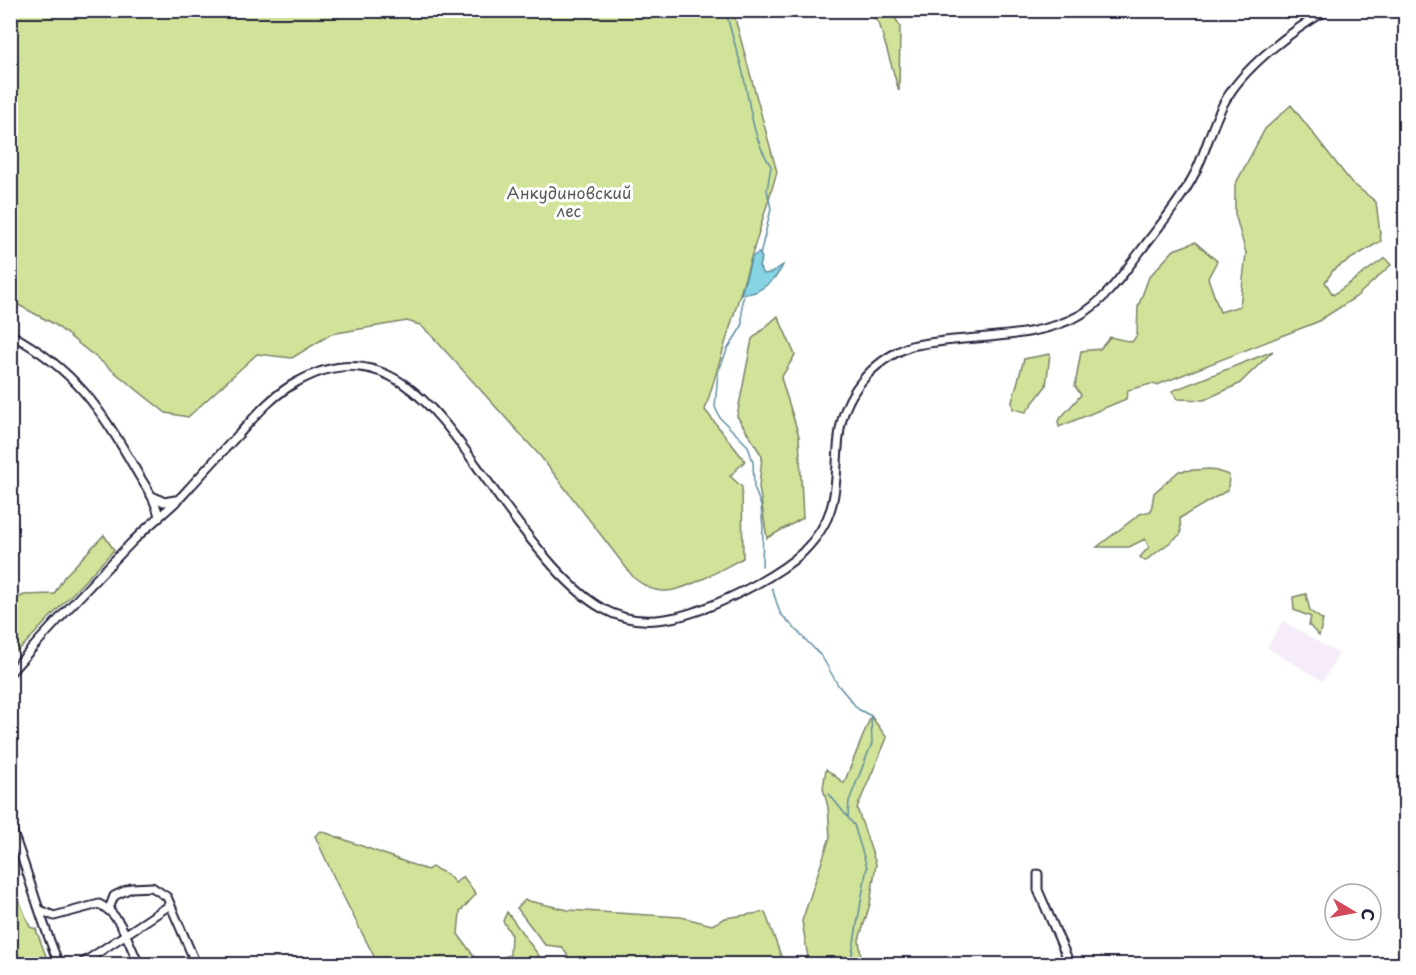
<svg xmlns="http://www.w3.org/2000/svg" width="1416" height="975" font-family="'Playpen Sans',sans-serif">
<rect width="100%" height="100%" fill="#fff"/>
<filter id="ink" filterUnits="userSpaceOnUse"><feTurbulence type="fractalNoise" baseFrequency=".0167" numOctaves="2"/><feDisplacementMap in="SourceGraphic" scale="12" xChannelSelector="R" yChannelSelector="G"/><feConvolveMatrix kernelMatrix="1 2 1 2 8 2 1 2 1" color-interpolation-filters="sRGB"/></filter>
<g filter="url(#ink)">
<path fill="#f6ebf8" d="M 1283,621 L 1339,654 L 1323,681 L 1267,648 Z"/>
<path fill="#d1e398" stroke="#7a826a" stroke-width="1.5" d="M 10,11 L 733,11 L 777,172 L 705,410 L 745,461 L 730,476 L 742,487 L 743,558 C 724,568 684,592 664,591 C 652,591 643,585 634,578 L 541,457 L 431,335 L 420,325 L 407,321 L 331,334 L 292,358 L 257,354 L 188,417 L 166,413 L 54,324 L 11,301 Z
M 867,11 L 891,11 L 900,26 L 899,91 L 879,23 Z
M 1291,105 L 1351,182 L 1376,202 L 1381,241 L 1334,269 L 1325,282 L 1333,295 L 1385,258 L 1391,265 L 1356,297 L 1317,322 L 1157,385 L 1151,384 L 1128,390 L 1126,399 L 1059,427 L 1058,421 L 1081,395 L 1075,386 L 1081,351 L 1100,349 L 1110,337 L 1132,342 L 1137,335 L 1138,307 L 1149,277 L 1174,250 L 1195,242 L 1217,261 L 1208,278 L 1220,312 L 1240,306 L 1246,253 L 1235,214 L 1235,185 L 1265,129 Z
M 778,316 L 795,355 L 781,378 L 799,436 L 803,518 L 767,538 L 759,487 L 762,456 L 737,416 L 752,339 Z
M 1273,351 L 1239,384 L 1204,400 L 1178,399 L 1172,391 Z
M 1050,354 L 1046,386 L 1026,412 L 1013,409 L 1012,402 L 1024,359 Z
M 1210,469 L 1229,475 L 1228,490 L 1180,518 L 1181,534 L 1145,561 L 1140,557 L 1149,547 L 1145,539 L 1129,547 L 1097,547 L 1140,514 L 1151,511 L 1154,493 L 1179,471 Z
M 104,535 L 114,550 L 22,647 L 11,654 L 11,601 L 24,595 L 54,594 L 64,577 Z
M 1306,594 L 1310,611 L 1323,620 L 1319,636 L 1309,625 L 1311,617 L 1294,610 L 1293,597 Z
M 871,716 L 887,738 L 857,808 L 876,864 L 870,904 L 859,940 L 862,964 L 809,964 L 802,921 L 830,837 L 828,807 L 823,788 L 826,769 L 844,783 Z
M 321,831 L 427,870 L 432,867 L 447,874 L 455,883 L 463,876 L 476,894 L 460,912 L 458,934 L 475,958 L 497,959 L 510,955 L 511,934 L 503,921 L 507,912 L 545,964 L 378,964 L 338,886 L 315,836 Z
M 19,900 L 30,927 L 36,929 L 37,932 L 49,964 L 11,964 L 11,905 Z
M 525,900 L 568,910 L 681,917 L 712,925 L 725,918 L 765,912 L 781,956 L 782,964 L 573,964 L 562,947 L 545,945 L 517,908 Z"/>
<path fill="#86d4e4" stroke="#5e8da0" stroke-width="1.5" d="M 758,253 L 760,254 L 762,258 L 759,266 L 763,274 L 771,273 L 783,265 C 777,279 758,296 741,294 L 752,257 Z"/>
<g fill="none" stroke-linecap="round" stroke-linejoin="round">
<path stroke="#5e8da0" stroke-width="1.5" d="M 726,10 C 730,32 738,52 743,73 C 750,105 752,138 771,166 L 767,190 L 771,209 L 760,255
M 745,293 L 742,302 L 742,326 L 727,350 L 718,373 L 715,407 L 720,418 L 748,446 L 753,462 L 754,487 L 761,506 L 763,528 L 762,566
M 772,588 L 780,613 L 822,657 L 838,685 L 858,709 L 871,716 L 872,743 L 849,801 L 848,817
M 829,794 L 854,825 L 867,867 L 852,954 L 853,964
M 864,964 L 867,964"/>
<g stroke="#22223b" stroke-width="11">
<path id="minor" d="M 10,334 C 75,369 102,410 137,472 C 145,486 157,501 159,518
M 152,496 L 164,502 L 175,500
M 10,673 C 49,629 89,586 130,544 C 146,527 165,513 182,496 C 201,475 220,454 239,434 C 256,415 274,394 297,382 C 388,331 440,415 486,479 C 507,509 529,539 553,566 C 584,600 615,627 665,619 C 704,614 774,579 803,552 C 815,540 826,525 831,508 C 838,485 836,461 839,437 C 843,395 871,361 911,346 C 965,334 1031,342 1080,315 C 1105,301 1122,275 1139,253 C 1159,226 1181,201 1196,171 C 1208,146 1213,119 1228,96 C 1249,63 1293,30 1327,10
M 10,825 C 28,871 40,919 59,964
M 1038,874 L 1038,890 L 1070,964
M 109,909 L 114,896 L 131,888 L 152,887 L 167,897 L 196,964
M 40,910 L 54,916 L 99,904 C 122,915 128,943 139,964
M 81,964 L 170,905"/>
</g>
<use href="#minor" stroke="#fff" stroke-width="7"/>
</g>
</g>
<g text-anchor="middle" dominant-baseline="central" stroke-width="6" stroke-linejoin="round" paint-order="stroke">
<g font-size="16" fill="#575c57" stroke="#fff">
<text x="569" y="192">Анкудиновский<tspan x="569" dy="18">лес</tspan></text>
</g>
</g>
<rect width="1416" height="975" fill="none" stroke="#fff" stroke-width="36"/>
<rect x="18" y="18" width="1380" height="939" fill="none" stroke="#22223b" stroke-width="2" filter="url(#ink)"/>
<g transform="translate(1353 912) rotate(100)"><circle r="28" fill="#ffffff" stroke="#a7a7b1" stroke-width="1.5"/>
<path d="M0-4.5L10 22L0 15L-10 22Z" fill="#d1495b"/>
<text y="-9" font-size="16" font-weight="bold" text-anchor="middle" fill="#22223b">С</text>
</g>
</svg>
